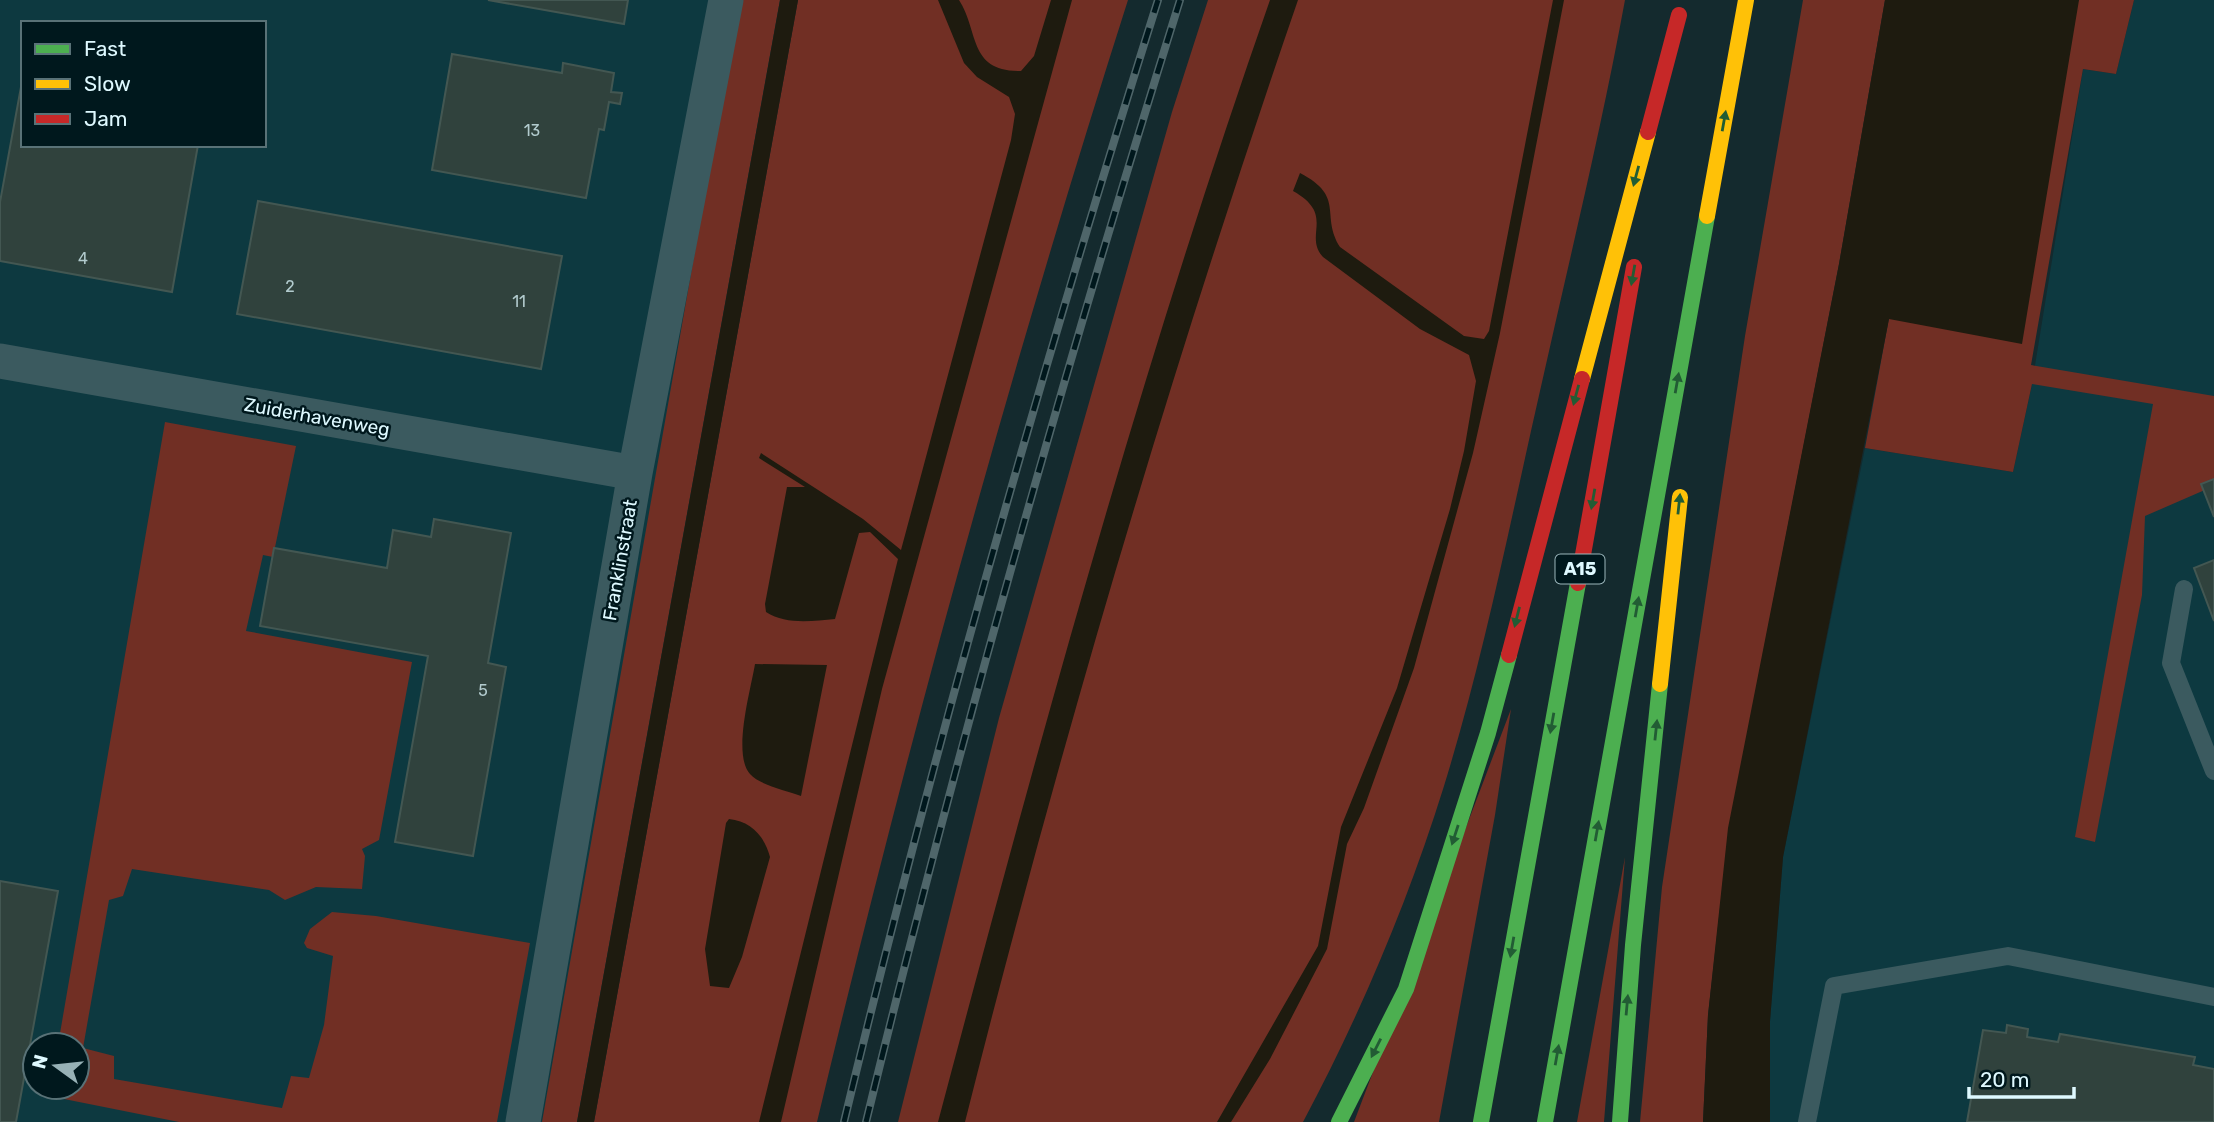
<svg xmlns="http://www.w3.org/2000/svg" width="2214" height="1122" font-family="Rubik,sans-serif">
<rect width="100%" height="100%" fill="#142a2e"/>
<path fill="#0d3940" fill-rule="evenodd" d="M 0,0 L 789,0 L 588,1122 L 0,1122 ZM 23,23 L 264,23 L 264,145 L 23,145 ZM 35,1045 L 77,1045 L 77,1087 L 35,1087 Z
M 2134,0 L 2214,0 L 2214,1122 L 1770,1122 L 1770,1021 L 1783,857 L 1865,448 L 2013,472 L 2032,384 L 2083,69 L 2116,74 Z"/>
<path fill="#712f24" d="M 739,0 L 780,0 L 577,1122 L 542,1122 Z
M 798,0 L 1128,0 C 1010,370 907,745 817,1122 L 594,1122 Z
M 1208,0 L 1625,0 C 1601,131 1569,261 1540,391 C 1510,523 1484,656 1444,786 C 1408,902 1360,1015 1303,1122 L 898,1122 L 999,718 L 1172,112 Z
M 1803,0 L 1885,0 L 1839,264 L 1729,828 L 1708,1015 L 1703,1122 L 1640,1122 L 1662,887 L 1745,336 Z
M 2079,0 L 2134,0 L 2116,74 L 2083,69 L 2031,365 L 2214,396 L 2214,486 L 2145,516 L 2142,595 L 2095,842 L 2075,837 L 2153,404 L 2032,384 L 2013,472 L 1865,448 L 1889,318 Z
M 165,422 L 296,446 L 273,557 L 263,555 L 246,631 L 412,662 L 379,840 L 362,849 L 365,856 L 362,889 L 316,887 L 285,900 L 269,890 L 132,869 L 123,896 L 109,900 L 83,1048 L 114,1056 L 114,1079 L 282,1108 L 291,1076 L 309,1078 L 324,1025 L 333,956 L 307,948 L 304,943 L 310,929 L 332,912 L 376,916 L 530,943 L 497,1122 L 179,1122 L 49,1096 L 50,1087 L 77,1087 L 77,1045 L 58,1045 Z
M 1511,709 L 1495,815 L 1439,1122 L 1354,1122 Z
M 1625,857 L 1604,1122 L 1577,1122 Z"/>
<path fill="#1e1b0f" d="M 780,0 L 798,0 L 594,1122 L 577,1122 Z
M 938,0 L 959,0 C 979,31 968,72 1021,71 L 1034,56 L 1051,0 L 1072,0 L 882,689 L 781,1122 L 759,1122 L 898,559 L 870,532 L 859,533 L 835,619 C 812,621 786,625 766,612 L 765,604 L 787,487 L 805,487 L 759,458 L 761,453 L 863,519 L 901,550 L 1011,140 L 1015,114 L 1009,97 L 977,77 L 964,63 Z
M 1270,0 L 1298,0 C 1171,369 1060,744 965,1122 L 938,1122 C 1038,745 1141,368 1270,0 Z
M 1553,0 L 1564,0 L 1500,333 L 1473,453 L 1414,668 L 1364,808 L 1347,844 L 1327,949 L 1270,1059 L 1231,1122 L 1217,1122 L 1318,946 L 1341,827 L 1397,688 L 1450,509 L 1464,451 L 1476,381 L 1469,355 L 1420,329 L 1323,257 C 1303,235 1336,215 1293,191 L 1300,173 C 1346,197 1320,215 1340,247 L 1464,336 L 1484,339 L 1489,331 Z
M 1885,0 L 2079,0 L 2022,344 L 1889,319 L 1783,857 L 1770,1021 L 1770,1122 L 1703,1122 L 1708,1015 L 1728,828 L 1839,264 Z
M 755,664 L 827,665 L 801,796 C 786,790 761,786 750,774 C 732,754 751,689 755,664 Z
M 729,819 C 751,821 765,837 770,857 L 742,957 L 729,988 L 710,986 L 705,949 L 726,823 Z"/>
<path fill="#30423d" stroke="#435752" stroke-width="2" d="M 488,0 L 628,0 L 624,24 Z
M 452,54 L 562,73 L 563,63 L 614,73 L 611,92 L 622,93 L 620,104 L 609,102 L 604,130 L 599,129 L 586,198 L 432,170 Z
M 23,76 L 23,145 L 198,145 L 172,292 L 0,261 L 0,202 Z
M 258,201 L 562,256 L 541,369 L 237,314 Z
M 2214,479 L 2214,517 L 2201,484 Z
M 434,519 L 511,533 L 488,663 L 506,667 L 473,856 L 395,842 L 428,656 L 260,626 L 274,548 L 387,568 L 393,530 L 431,537 Z
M 2214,560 L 2214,621 L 2194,568 Z
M 0,881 L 58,891 L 16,1122 L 0,1122 Z
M 2007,1025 L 2028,1029 L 2027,1037 L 2058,1042 L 2060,1034 L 2195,1057 L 2193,1065 L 2214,1069 L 2214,1122 L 1967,1122 L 1983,1030 L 2006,1033 Z"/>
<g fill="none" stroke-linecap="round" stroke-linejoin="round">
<path stroke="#3b5a5f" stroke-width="18" d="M 2184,589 L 2171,663 L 2214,771
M 1807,1122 L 1834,986 L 2008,956 L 2214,997"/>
<path stroke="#3b5a5f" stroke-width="35" d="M 0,361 L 635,473
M 523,1122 L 635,473 L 726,0"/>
<path stroke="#4caf50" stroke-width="16" d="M 1339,1122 L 1406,989 L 1488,733 L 1509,655
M 1481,1122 L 1578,583
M 1545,1122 L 1707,216
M 1620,1122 L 1633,945 L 1660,684"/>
<path stroke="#ffc107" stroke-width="16" d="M 1707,216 L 1746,0
M 1582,379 L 1648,132
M 1660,684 L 1680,497"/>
<path stroke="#c62828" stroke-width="16" d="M 1648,132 L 1679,15
M 1578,583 L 1634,267
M 1509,655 L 1582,379"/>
<g stroke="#4f666a" stroke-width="8">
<path id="rail" d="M 844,1122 C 935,744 1041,371 1158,0
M 866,1122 C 958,744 1064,371 1180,0"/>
</g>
<use href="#rail" stroke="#00181d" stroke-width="5" stroke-dasharray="16" stroke-linecap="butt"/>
</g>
<defs><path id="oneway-solid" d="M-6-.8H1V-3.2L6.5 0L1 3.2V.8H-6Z" transform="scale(1.75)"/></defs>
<g fill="#225c34">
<use href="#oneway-solid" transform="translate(1724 121) rotate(-80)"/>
<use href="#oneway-solid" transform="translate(1636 176) rotate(105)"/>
<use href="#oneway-solid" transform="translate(1633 275) rotate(100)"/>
<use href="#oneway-solid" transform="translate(1677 383) rotate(-80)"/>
<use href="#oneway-solid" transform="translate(1576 395) rotate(105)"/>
<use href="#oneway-solid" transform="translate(1593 499) rotate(100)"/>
<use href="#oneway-solid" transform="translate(1679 504) rotate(-84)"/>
<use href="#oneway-solid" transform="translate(1637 607) rotate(-80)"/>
<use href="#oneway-solid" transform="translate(1517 617) rotate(104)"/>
<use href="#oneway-solid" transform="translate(1552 723) rotate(100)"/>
<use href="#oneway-solid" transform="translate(1656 730) rotate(-84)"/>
<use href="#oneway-solid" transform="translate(1597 831) rotate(-80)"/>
<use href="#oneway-solid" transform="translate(1455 835) rotate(108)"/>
<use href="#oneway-solid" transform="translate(1512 947) rotate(100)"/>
<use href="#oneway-solid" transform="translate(1627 1005) rotate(-85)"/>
<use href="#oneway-solid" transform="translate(1376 1048) rotate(117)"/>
<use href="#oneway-solid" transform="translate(1557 1055) rotate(-80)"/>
</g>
<g text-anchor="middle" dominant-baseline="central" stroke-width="5" stroke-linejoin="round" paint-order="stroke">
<g font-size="16" fill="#b2cbce">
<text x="532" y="130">13</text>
<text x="83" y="258">4</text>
<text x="290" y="286">2</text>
<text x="519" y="301">11</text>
<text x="483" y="690">5</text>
</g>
<rect fill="#00181d" stroke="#9bb6bb" stroke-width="2" x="1555.5" y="554.5" width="49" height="29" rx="5"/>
<g font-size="18" font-weight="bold" fill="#def9ff">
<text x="1580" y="569">A15</text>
</g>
<g font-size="19" fill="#def9ff" stroke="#00181d">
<text transform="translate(317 417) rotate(10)">Zuiderhavenweg</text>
<text transform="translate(620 560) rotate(-80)">Franklinstraat</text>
</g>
</g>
<rect x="21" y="21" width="245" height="126" fill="#00181d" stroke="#597277" stroke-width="2"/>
<rect x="35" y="44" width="35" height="10" fill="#4caf50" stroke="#597277" stroke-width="2"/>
<text x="84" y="56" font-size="21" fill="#def9ff">Fast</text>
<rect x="35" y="79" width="35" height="10" fill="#ffc107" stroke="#597277" stroke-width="2"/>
<text x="84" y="91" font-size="21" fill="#def9ff">Slow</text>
<rect x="35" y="114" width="35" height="10" fill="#c62828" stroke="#597277" stroke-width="2"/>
<text x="84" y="126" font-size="21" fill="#def9ff">Jam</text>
<g transform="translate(56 1066) rotate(285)"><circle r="33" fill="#00181d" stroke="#597277" stroke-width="2"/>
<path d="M0-5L12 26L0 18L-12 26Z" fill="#97b1b6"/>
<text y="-10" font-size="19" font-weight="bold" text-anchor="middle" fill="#def9ff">N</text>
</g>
<path d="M1969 1087v10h105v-10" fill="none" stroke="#def9ff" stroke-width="3.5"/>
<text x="1980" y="1087" font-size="21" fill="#def9ff" stroke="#00181d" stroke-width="5" paint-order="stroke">20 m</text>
</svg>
